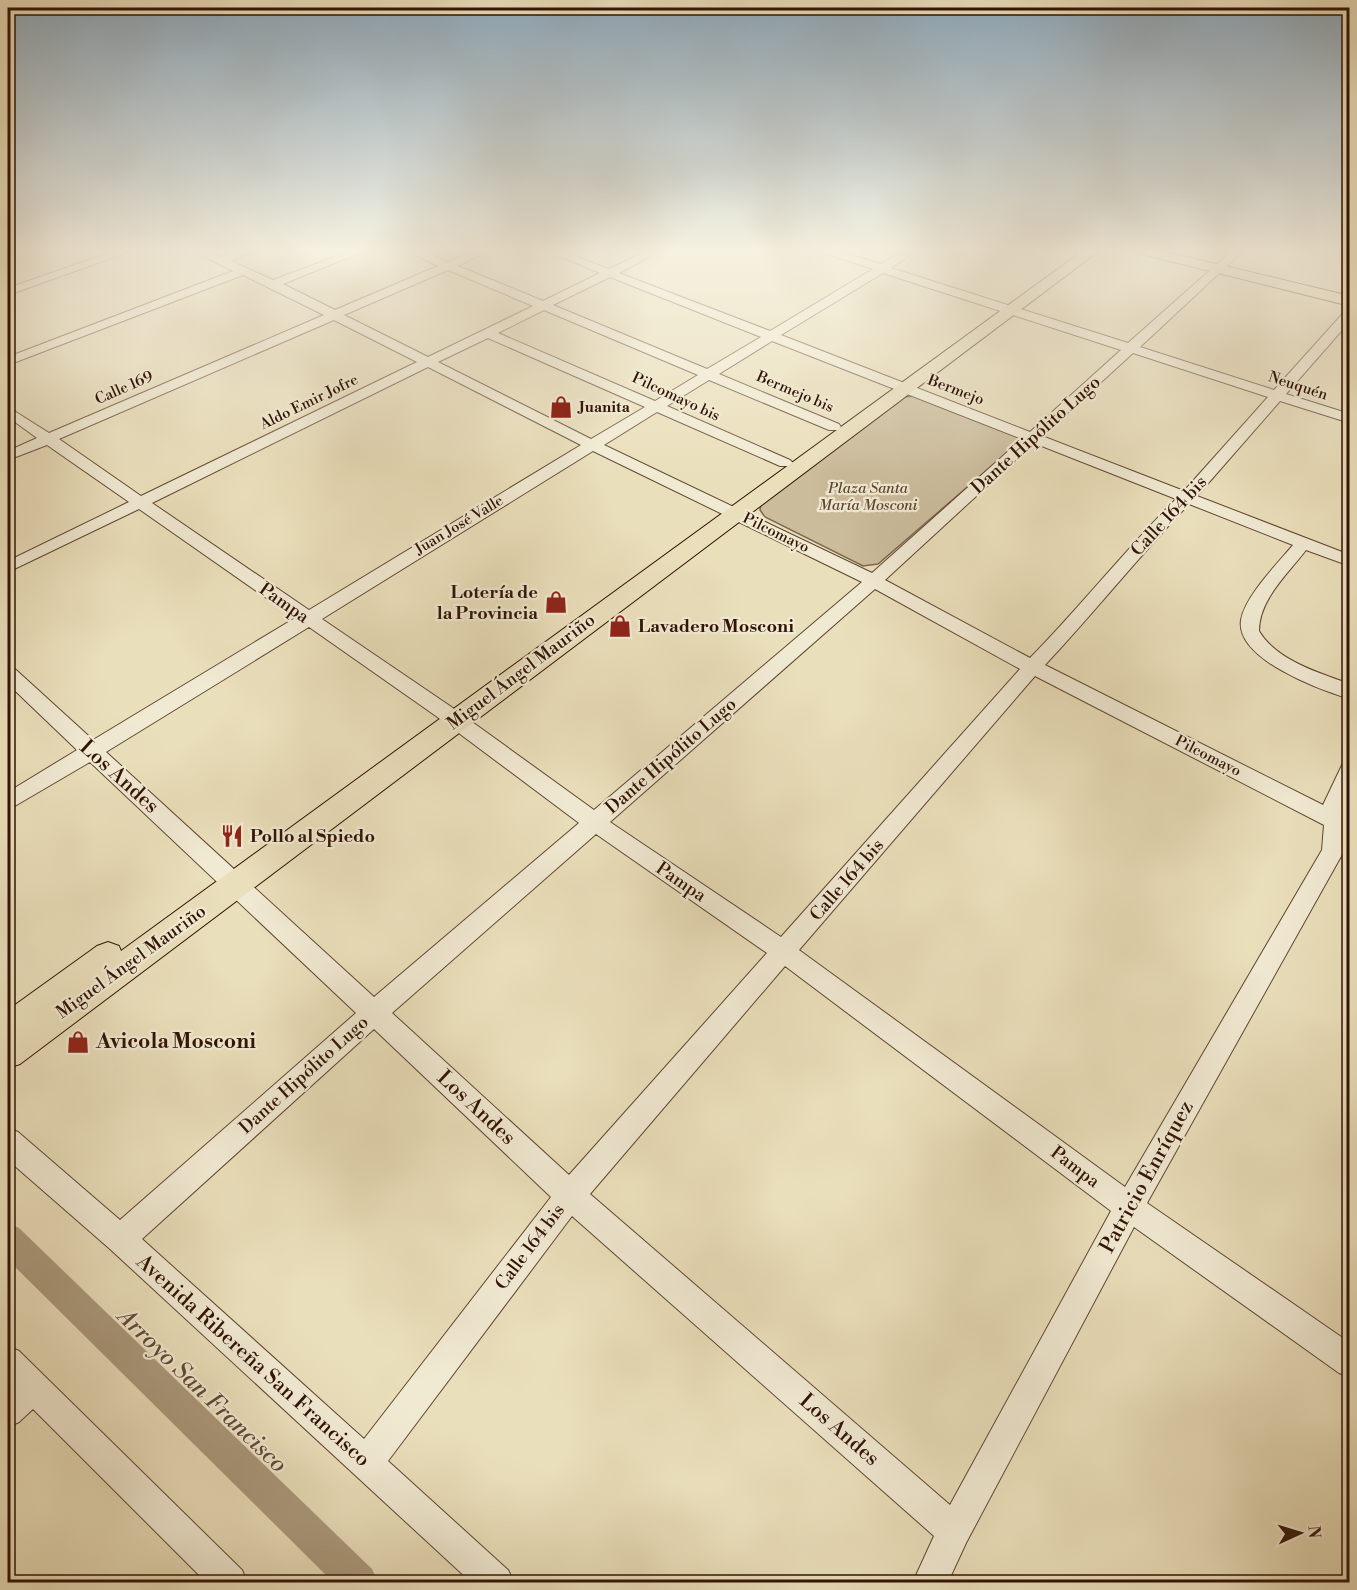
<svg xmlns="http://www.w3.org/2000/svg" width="1357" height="1590" font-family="'Libre Bodoni',serif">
<rect width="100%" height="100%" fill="#eadfbb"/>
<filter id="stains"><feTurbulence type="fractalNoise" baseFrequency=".00333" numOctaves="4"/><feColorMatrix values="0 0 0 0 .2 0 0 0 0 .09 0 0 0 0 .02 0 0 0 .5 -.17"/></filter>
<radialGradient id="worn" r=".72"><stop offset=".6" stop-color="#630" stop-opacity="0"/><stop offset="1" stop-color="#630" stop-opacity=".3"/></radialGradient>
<path fill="#cbbc9c" stroke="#7e6850" stroke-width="1.5" d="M 915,396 L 1021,438 L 1022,440 L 878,564 L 863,566 L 765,517 L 760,510 L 761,503 L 905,397 Z"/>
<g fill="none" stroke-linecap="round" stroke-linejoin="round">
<path fill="#ab9a7d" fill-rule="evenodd" d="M 8,1223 L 19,1228 L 372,1569 L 378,1582 L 333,1582 L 8,1260 Z"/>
<g stroke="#5f4632" stroke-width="2">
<path id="minor" d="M 118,250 L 134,250 L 8,295 L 8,288 Z
M 191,250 L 206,250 L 222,257 L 242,250 L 257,250 L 231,261 L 273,280 L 353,250 L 367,250 L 283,284 L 335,310 L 438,266 L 405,250 L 419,250 L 448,262 L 476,250 L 490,250 L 458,266 L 543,301 L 600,273 L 545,250 L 559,250 L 609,269 L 649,250 L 662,250 L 619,273 L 770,331 L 873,269 L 821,252 L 820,250 L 835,250 L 881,264 L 905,250 L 917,250 L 891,268 L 1128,343 L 1233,250 L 1244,250 L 1140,347 L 1274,390 L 1346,310 L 1350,309 L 1350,321 L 1286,394 L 1350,414 L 1350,423 L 1280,401 L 1197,496 L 1350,555 L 1350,566 L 1306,550 C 1288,574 1259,599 1259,631 C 1276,660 1319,673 1350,684 L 1350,699 C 1320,690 1235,659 1241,620 C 1245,596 1278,563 1293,545 L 1189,504 C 1139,556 1094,613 1045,665 L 1323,805 L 1343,763 L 1350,761 L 1350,793 L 1344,806 L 1345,815 L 1350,818 L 1350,836 L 1347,836 L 1344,851 L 1147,1203 L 1350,1343 L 1350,1377 L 1339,1373 L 1134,1227 L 966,1543 L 948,1582 L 913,1582 L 934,1536 L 572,1216 L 388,1461 L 508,1570 L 514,1582 L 471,1582 L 110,1249 L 8,1160 L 8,1128 L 18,1132 L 120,1220 L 356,1013 L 90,762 L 8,810 L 8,792 L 77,750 L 8,684 L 8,668 L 15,669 L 93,740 L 295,618 L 139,509 L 8,572 L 8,561 L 129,502 L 47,445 L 8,460 L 8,451 L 37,438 L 8,417 L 8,407 L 49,433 L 324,315 L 243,275 L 8,365 L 8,357 L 233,271 ZM 448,270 L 533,306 L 428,357 L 344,315 ZM 883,273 L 1121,350 L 1030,432 L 781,335 ZM 610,277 L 761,337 L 707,369 L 553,305 ZM 544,310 L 698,375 L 655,401 L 498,333 ZM 334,320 L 417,362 L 141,496 L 59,439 ZM 488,338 L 645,407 L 591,439 L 438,362 ZM 772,341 L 1022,439 L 872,573 L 604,445 L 657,412 L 780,466 L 790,466 L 793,463 L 790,460 L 667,406 L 709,380 L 829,430 L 839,430 L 841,427 L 839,424 L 719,374 ZM 1133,353 L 1268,397 L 1184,491 L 1042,436 ZM 428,367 L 581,445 L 309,610 L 152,503 ZM 1034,443 L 1176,499 C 1125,550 1081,606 1030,658 L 885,580 ZM 593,451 L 862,582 L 594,810 L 450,706 L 322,619 ZM 875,589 L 1020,669 L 781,937 L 610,822 ZM 309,627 L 436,716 L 579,823 L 374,997 L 106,752 ZM 1035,676 L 1324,825 L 1322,850 L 1125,1187 L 799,950 ZM 596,834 L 767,953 L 569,1175 L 392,1013 ZM 785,966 L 1111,1211 L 950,1505 L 590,1194 ZM 374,1029 L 551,1197 L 364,1439 L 142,1239 Z
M 8,1346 L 19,1351 L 242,1570 L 247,1582 L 206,1582 L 33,1409 L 19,1422 L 8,1427 L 8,1390 L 11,1387 L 8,1384 Z"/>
</g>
<g stroke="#311304" stroke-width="2">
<path id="major" d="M 1084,250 L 1100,250 L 20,1064 L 8,1068 L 8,1010 L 97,946 L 108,942 L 119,946 L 121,951 Z
M 1135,250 L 1158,250 L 1350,296 L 1350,306 L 1137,253 Z"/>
</g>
<use href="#minor" fill="#f1ead3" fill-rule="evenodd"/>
<use href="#major" fill="#eadfbb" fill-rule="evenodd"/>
</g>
<linearGradient id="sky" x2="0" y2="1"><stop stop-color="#8faabd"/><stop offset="0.53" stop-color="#f6f1e0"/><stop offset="1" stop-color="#f6f1e0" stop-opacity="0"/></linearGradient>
<rect width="1357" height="472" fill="url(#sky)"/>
<defs>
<g id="shop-bare" transform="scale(1.8)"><path d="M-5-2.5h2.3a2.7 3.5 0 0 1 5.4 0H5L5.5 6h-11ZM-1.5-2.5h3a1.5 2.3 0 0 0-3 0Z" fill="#8f2418" stroke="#f1ead3" stroke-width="2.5" paint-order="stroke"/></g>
<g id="restaurant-bare" transform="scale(1.8)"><path d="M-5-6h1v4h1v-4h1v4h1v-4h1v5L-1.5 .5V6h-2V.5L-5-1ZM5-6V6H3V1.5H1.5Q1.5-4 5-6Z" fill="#8f2418" stroke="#f1ead3" stroke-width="2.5" paint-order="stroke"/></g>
</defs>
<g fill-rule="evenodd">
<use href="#shop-bare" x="561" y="407"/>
<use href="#shop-bare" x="556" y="602"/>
<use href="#shop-bare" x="620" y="626"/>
<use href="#restaurant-bare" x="232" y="836"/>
<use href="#shop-bare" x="78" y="1042"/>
</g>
<g text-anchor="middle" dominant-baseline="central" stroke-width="4.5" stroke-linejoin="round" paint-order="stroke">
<g font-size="15" fill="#311304" stroke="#f1ead3">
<text transform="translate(1298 386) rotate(18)">Neuquén</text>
<text transform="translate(124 388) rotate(-24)">Calle 169</text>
<text transform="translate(956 390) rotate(21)">Bermejo</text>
<text transform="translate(795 392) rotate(23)">Bermejo bis</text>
<text transform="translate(676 397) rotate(25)">Pilcomayo bis</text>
<text transform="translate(309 402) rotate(-26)">Aldo Emir Jofre</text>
<text transform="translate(459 525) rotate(-31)">Juan José Valle</text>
<text transform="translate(776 533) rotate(26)">Pilcomayo</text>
<text transform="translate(1208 756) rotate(27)">Pilcomayo</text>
</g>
<g font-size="15" font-weight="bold" fill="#311304" stroke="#f1ead3" text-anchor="start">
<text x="579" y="407">Juanita</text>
</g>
<g font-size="15" font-style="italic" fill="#5f4632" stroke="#f1ead3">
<text x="868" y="488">Plaza Santa<tspan x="868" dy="17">María Mosconi</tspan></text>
</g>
<g font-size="18" fill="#311304" stroke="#f1ead3">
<text transform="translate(1036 435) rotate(-42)">Dante Hipólito Lugo</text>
<text transform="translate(1169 516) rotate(-47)">Calle 164 bis</text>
<text transform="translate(284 603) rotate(35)">Pampa</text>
<text transform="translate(521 672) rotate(-37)">Miguel Ángel Mauriño</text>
<text transform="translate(671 756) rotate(-41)">Dante Hipólito Lugo</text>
<text transform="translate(847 880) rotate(-49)">Calle 164 bis</text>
<text transform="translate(681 882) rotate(34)">Pampa</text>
<text transform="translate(131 962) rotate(-36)">Miguel Ángel Mauriño</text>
<text transform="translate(304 1075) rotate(-42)">Dante Hipólito Lugo</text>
<text transform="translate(1075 1167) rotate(37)">Pampa</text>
<text transform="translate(530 1247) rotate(-53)">Calle 164 bis</text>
</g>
<g font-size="18" font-weight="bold" fill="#311304" stroke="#f1ead3" text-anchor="start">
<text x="538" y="592" text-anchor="end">Lotería de<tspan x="538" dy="21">la Provincia</tspan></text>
<text x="638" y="626">Lavadero Mosconi</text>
<text x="250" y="836">Pollo al Spiedo</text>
</g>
<g font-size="21" fill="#311304" stroke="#f1ead3">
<text transform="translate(119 777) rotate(42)">Los Andes</text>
<text transform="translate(476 1108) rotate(43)">Los Andes</text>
<text transform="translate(1147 1177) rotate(-61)">Patricio Enríquez</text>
<text transform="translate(253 1361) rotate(42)">Avenida Ribereña San Francisco</text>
<text transform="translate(839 1430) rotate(41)">Los Andes</text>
</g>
<g font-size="21" font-weight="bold" fill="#311304" stroke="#f1ead3" text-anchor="start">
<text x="96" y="1042">Avicola Mosconi</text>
</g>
<g font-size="24" font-style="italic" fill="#624934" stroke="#f1ead3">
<text transform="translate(202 1391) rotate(44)">Arroyo San Francisco</text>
</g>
</g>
<rect width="1357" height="1590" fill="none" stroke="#eadfbb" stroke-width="30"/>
<rect x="9" y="9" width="1339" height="1572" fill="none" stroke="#311304" stroke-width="3"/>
<rect x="15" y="15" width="1327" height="1560" fill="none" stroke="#311304" stroke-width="1.5"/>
<g transform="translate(1300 1533) rotate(86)" stroke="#f1ead3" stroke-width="4.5" paint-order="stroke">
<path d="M0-4.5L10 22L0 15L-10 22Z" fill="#311304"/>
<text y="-9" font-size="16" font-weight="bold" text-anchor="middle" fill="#311304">N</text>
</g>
<rect width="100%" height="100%" filter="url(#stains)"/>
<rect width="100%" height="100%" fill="url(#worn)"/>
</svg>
